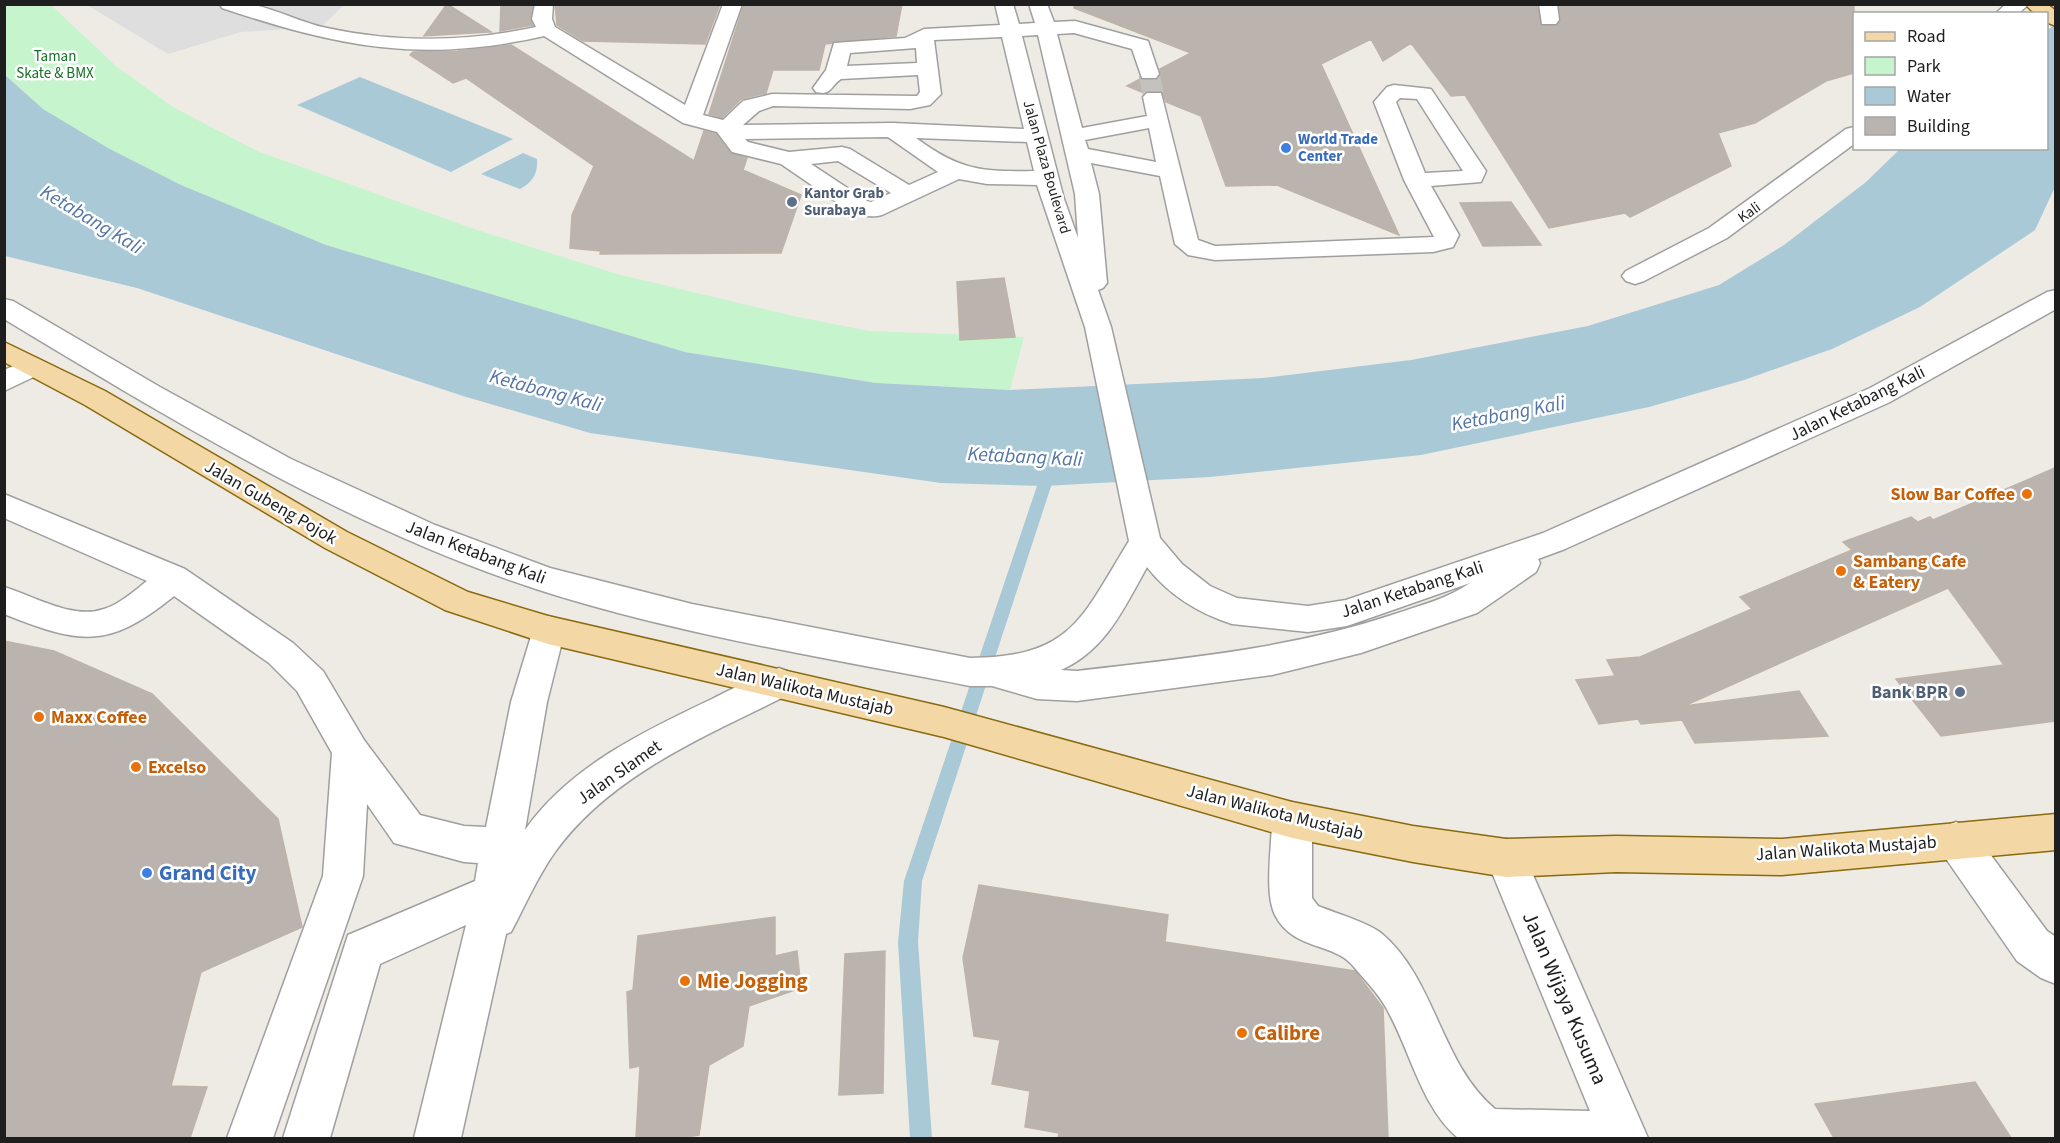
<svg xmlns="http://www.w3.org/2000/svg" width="2060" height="1143" font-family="'Source Sans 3',sans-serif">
  <rect width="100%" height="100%" fill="#eeebe5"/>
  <path fill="#c5f4cd" d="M4,5H51L117,67L173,107L257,151L477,230L617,274L798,317L869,331L1024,337L1010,390L876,383L685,352L326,245L181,185L108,148L43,109L5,74Z"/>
  <path fill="#dedede" d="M87,5H344L321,27L241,32L168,54Z"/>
  <path fill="#a9c9d7" d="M2055,25V187L2035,230L1920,307L1832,349L1744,380L1649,407L1421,455L1210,477L1044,486L941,483L590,433L463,396L137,288L5,256L4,74L43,109L108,148L181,185L326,245L685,352L876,383L1010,390L1263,378L1411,360L1588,326L1719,285L1784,245L1866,182L1900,149L2046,148L2047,30Z
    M360,77L513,139L451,172L297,105Z
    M523,153L537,159C538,174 533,182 520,189L481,174Z"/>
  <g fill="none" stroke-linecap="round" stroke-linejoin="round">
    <path fill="#a9c9d7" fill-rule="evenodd" d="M1050,463L1057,468L922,881L918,942L932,1138H910L898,942L904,881L1043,468Z"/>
  </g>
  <path fill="#bbb4ae" stroke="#beb3a8" stroke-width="1.5" d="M447,4L491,32L424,36Z
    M501,4H533L530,19L533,25L500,31Z
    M555,4H720L705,44L583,41L557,25Z
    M744,4H902L896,36L825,44L819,70H773L766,93L741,99L722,118L709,114Z
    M1074,4H1537L1542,26L1558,25L1561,20L1559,4H1854V73L1826,81L1755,123L1718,133L1731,166L1630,217L1625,213L1549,228L1465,95L1451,96L1411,43L1383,61L1371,39L1321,64L1399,235L1277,185L1226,186L1201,116L1166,102L1162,91L1144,93L1127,86L1140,79H1158L1161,75L1160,69L1191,53L1074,8Z
    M511,45L694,161L704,131L716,134L730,153L747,158L743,170L801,195L781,253L600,254L601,251L570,248L572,215L594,166L466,78L453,83L410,55L413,52L458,51Z
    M1511,202L1541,245L1483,246L1460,203Z
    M1004,278L1015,337L960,340L957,282Z
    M2055,468V721L1941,736L1896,679L2004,665L1948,588L1684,706L1799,691L1828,736L1695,743L1682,720L1641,724L1638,719L1599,724L1576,680L1615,676L1607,660L1640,657L1752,609L1740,597L1852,550L1843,542L1911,517L1918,522L1930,517L1933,520Z
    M4,641L54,651L152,694L278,819L302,927L201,972L171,1086L207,1087L190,1138H4Z
    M979,885L1168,915L1165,942L1355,971L1383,1008L1388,1138H1058L1059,1133L1025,1127L1030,1091L992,1084L1000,1040L974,1036L963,958Z
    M775,917V956L797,951L801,988L749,1006L743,1046L709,1065L699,1135L678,1138H636L640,1066L630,1068L627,992L633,990L638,936Z
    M885,951L883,1093L839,1095L845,954Z
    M1975,1082L2011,1138H1834L1815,1104Z"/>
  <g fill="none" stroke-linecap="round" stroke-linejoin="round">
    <path stroke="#c4c2bd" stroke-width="21" stroke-dasharray="21 10" stroke-linecap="butt" d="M1149,74L1154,97"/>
    <defs>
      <path id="minor" d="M220,4C229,4 239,4 248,4C272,7 301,23 327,28C395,43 467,42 536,27L532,19L535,4H553L552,19L555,27L685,105L723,4H742L703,115L723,120L743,101L772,94L917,96L920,92L918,75L841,79C830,86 832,96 816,92L813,88L826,70L834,43L905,38L924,29L1000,25L995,4H1013L1019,24L1035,23L1029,4H1047L1054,22L1075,21L1148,41L1159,74L1156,78H1142L1132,49L1074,33L1057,34L1082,128L1147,116L1143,97L1147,93H1161L1198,240L1215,246L1434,237L1404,180L1374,102L1387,87L1394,85L1431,89L1486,171L1481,182L1431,186L1459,235L1453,247L1433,252L1215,260L1188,255L1175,244L1160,176L1091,163L1099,194L1107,283L1103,288L1098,290L1111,327L1160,538L1182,564L1210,586L1237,598L1308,606L1346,600L1543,533L1870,388L2047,292L2056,290V309L1890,402L1565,549L1538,559L1540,563L1536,572L1477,613L1361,653L1272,675L1077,701L1037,699L992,686H970C827,658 675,634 536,589C346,527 174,421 4,319V299L13,301L160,387L291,459L435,525L550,568L692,604L970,658C1072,657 1081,619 1129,541L1085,327L1037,185L987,184L959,179L882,215C871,218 862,215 851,212L781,164L732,152L717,132L683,123L544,36C421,64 339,47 222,8ZM1038,35L1075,194L1078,238L1064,199L1022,36ZM1002,37L1024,129L893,123L743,125L759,111L773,106L910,109L930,105L941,94L934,40ZM916,48L917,63L847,66L850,53ZM1400,98L1417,99L1463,171L1425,173L1396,102ZM1149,128L1156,162L1088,149L1085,140ZM888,137L938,172L909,185L850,149L842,147L789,152L748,142L745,139ZM916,138L1027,142L1034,171C981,172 959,170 916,138ZM838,161L891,193L871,202L867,201L811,164ZM1147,567C1169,595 1198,613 1232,624L1308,632L1347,626L1470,583C1447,599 1421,605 1395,614C1290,649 1186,658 1077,671L1061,670C1106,650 1124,608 1147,567Z
        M1539,4H1557L1559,20L1556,24H1542Z
        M2006,4H2029L2018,14H1995Z
        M1854,127V144L1727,238L1644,281L1635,284L1626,281L1622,276L1626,271L1709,228L1846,129Z
        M32,358L42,361L46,367L42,373L4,391V370Z
        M4,494L185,569L293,643L323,671L364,740L420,815L464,826L486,827L511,702L536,620L548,616L560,620L565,630L547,702L525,830C569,767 644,731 712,699C734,688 756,676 779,668L792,673L797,683L792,693C708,735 611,774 555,852C537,877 525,906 511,932L506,934L461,1138H414L466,925L380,964L330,1138H283L348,935L475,881L478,863L464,862L394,843L367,804L363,876L273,1138H227L323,876L332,753L297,691L269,663L174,596C108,650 80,644 4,614V587C34,596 73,620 104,609C120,604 134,591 147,581L4,518Z
        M1292,802L1306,808L1312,820V898L1318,906C1335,913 1367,922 1381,933C1436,979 1440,1063 1495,1109L1590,1111L1486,858L1492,845L1506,839L1520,845L1648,1138H1458C1420,1106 1410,1048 1385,1006C1377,992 1364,979 1354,967C1335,942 1293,951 1275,915C1264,893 1272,846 1272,820L1278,808Z
        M1956,822L1970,827L2047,931L2056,937V984L2041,978L2017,961L1942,853L1936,840L1942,827Z"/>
      <path id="major" d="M2025,4H2047L2056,11V26L2046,22V14H2035Z
        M4,342L105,391L347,532L468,592L548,616L944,707L1292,802L1413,826L1506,839L1616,836L1782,839L2056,814V850L1782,875L1616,872L1506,877L1413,862L1292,838L944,737L548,644L445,610L325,548L85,405L4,362Z"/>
    </defs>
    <use href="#minor" stroke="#9f9f9f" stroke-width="3"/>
    <use href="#major" stroke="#896a0e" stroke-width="3"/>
    <use href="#minor" fill="#fff" fill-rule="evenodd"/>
    <use href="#major" fill="#f3d7a5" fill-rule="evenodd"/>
  </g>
  <g fill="#3f7fe0" stroke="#fff" stroke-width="2">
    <circle cx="1286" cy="148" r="6"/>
    <circle cx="147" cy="873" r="6"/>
  </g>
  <g fill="#5c6f8a" stroke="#fff" stroke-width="2">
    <circle cx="792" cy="202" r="6"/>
    <circle cx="1960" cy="692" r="6"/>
  </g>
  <g fill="#e8710a" stroke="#fff" stroke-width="2">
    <circle cx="2027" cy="494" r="6"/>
    <circle cx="1841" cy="571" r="6"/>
    <circle cx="39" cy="717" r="6"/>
    <circle cx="136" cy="767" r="6"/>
    <circle cx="685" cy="981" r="6"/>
    <circle cx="1242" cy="1033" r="6"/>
  </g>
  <g text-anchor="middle" stroke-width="5" stroke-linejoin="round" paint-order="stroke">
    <g font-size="15" fill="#167124" stroke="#fff">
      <text x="55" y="61">Taman<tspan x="55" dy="17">Skate &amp; BMX</tspan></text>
    </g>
    <g font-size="15" font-weight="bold" fill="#366cbe" stroke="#fff" text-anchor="start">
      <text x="1298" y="144">World Trade<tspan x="1298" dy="17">Center</tspan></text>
    </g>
    <g font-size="15" fill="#1e1e1e" stroke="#fff">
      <text transform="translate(1047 167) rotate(74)" y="5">Jalan Plaza Boulevard</text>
      <text transform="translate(1749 212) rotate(-35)" y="5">Kali</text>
    </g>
    <g font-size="15" font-weight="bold" fill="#4e5e75" stroke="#fff" text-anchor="start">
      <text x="804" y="198">Kantor Grab<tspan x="804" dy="17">Surabaya</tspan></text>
    </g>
    <g font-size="18" fill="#1e1e1e" stroke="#fff">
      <text transform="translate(1857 403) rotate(-26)" y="6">Jalan Ketabang Kali</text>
      <text transform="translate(271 502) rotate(30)" y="6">Jalan Gubeng Pojok</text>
      <text transform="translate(476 552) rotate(21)" y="6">Jalan Ketabang Kali</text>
      <text transform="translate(1412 589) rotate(-18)" y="6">Jalan Ketabang Kali</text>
      <text transform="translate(805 689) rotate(13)" y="6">Jalan Walikota Mustajab</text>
      <text transform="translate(619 772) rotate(-35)" y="6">Jalan Slamet</text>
      <text transform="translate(1275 812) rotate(14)" y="6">Jalan Walikota Mustajab</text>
      <text transform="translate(1846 848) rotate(-4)" y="6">Jalan Walikota Mustajab</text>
    </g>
    <g font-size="18" font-weight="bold" fill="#c56008" stroke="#fff" text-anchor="start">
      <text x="2015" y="500" text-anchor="end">Slow Bar Coffee</text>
      <text x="1853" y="567">Sambang Cafe<tspan x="1853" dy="21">&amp; Eatery</tspan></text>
      <text x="51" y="723">Maxx Coffee</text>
      <text x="148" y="773">Excelso</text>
    </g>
    <g font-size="18" font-weight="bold" fill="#4e5e75" stroke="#fff" text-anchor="end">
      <text x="1948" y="698">Bank BPR</text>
    </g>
    <g font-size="20" font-style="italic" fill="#5375a4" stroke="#fff">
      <text transform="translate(92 219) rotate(31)" y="7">Ketabang Kali</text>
      <text transform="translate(546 390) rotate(15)" y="7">Ketabang Kali</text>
      <text transform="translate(1508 413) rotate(-11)" y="7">Ketabang Kali</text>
      <text transform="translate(1025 456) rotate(3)" y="7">Ketabang Kali</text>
    </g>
    <g font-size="21" font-weight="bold" fill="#366cbe" stroke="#fff" text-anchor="start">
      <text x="159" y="880">Grand City</text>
    </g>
    <g font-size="21" font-weight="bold" fill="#c56008" stroke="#fff" text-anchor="start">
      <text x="697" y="988">Mie Jogging</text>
      <text x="1254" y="1040">Calibre</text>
    </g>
    <g font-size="21" fill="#1e1e1e" stroke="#fff">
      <text transform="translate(1565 998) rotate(67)" y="7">Jalan Wijaya Kusuma</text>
    </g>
  </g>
  <rect width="2060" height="1143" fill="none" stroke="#1e1e1e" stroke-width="12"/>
  <rect x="1853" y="12" width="195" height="138" fill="#ffffff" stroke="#a5a5a5" stroke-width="1.5"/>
  <rect x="1865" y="32" width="30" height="9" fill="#f3d7a5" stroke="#a5a5a5" stroke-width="1.5"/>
  <text x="1907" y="42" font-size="18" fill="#1e1e1e">Road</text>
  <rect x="1865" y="57" width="30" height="18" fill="#c5f4cd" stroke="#a5a5a5" stroke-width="1.5"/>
  <text x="1907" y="72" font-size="18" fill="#1e1e1e">Park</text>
  <rect x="1865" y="87" width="30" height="18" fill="#a9c9d7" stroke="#a5a5a5" stroke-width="1.5"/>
  <text x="1907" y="102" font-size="18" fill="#1e1e1e">Water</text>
  <rect x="1865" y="117" width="30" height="18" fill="#bbb4ae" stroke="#a5a5a5" stroke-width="1.5"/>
  <text x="1907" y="132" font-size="18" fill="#1e1e1e">Building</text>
</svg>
